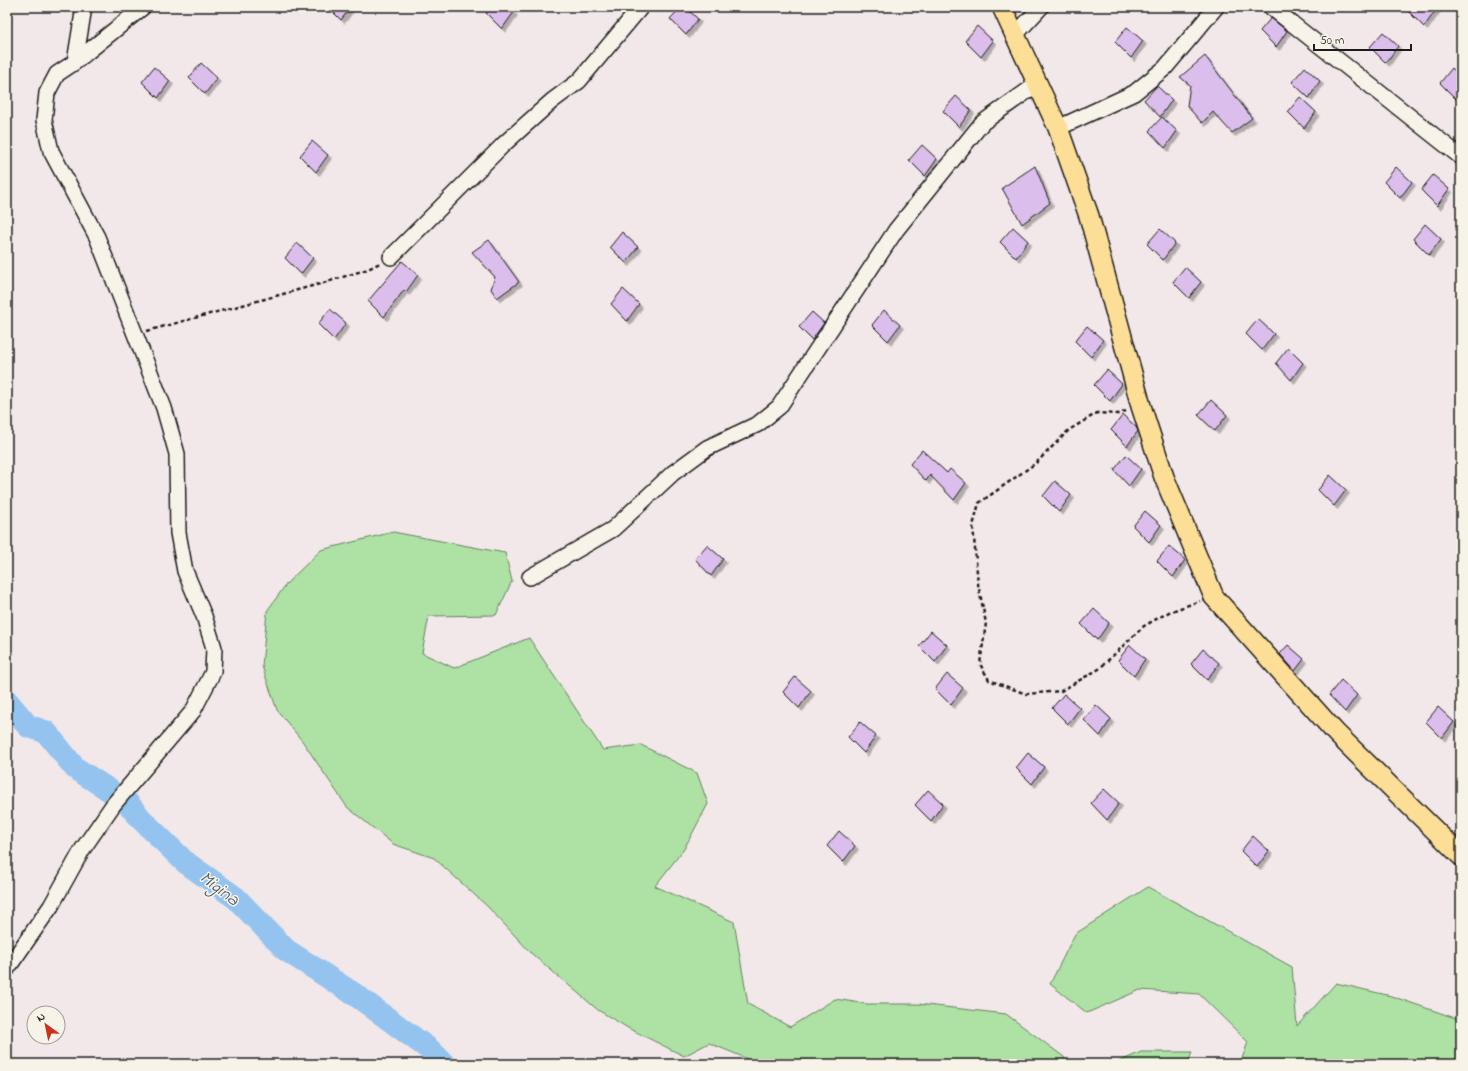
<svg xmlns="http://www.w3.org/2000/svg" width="1468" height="1071" font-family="'Indie Flower',sans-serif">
  <defs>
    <filter id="shadow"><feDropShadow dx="3.5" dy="3.5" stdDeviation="0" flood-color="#0004"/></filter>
  </defs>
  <rect width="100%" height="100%" fill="#f2e8e9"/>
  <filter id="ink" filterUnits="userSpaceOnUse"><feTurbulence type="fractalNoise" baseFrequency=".025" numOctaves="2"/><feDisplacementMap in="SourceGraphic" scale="8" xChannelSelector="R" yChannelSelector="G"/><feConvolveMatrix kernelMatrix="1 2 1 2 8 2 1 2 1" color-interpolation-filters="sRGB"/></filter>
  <g filter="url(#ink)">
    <path fill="#ade2a4" stroke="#647f60" d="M393,532L505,553L512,581L496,615L429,616L422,653L454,668L529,638L603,750L641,745L697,773L708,804L684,849L655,886L734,922L748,1004L790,1027L835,999L867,1004H918L1006,1014L1064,1057L1067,1064H747L748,1059L709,1043L684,1056L628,1028L598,1010L532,954L488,907L434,858L393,844L347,807L303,742L277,710L262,666L267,611L287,583L321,550Z
      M1148,887L1292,967L1297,1026L1336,983L1391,996L1461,1020V1064H1240L1248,1042L1199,994L1140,990L1087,1013L1050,984L1075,934Z
      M1141,1052H1192L1188,1064H1114Z"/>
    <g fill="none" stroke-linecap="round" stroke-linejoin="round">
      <path stroke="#94c3ef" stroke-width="23" d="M7,701L28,726L46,732L75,768L126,801L142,820L185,862L236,898L286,950L357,996L429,1049L444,1064"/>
    </g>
    <path fill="#dcbeec" stroke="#1c1c1c" filter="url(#shadow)" d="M328,7H351L341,20Z
      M490,7H508L514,12L502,29L486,13Z
      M681,7H685L698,19L686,35L670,19Z
      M1404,7H1438L1424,27Z
      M1271,18L1287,31L1276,47L1260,31Z
      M977,26L993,41L981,57L965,41Z
      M1127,27L1143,41L1131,58L1115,42Z
      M1383,32L1398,46L1386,63L1370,47Z
      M1205,56L1252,118L1232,133L1213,112L1202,123L1187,106L1190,85L1180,77Z
      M201,63L217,78L205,94L189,78Z
      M154,67L170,81L158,98L142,82Z
      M1305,67L1320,81L1309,98L1292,82Z
      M1452,68L1461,76V92L1456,99L1440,83Z
      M1157,86L1172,100L1160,117L1144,100Z
      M956,96L971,110L959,127L943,111Z
      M1300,97L1316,112L1304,128L1288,112Z
      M1162,117L1177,131L1165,148L1149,131Z
      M312,141L328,155L316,172L300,156Z
      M922,145L937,159L925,176L909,160Z
      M1035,166L1050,203L1022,224L1002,188Z
      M1396,167L1412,182L1400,198L1384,182Z
      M1433,175L1449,189L1437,206L1421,190Z
      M1425,224L1441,239L1429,255L1413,239Z
      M1013,227L1028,241L1016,258L1000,242Z
      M1160,229L1175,243L1163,260L1147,244Z
      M622,232L638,247L626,263L610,247Z
      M489,240L519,282L497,298L491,289L495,277L472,252Z
      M297,243L313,258L301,274L285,258Z
      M402,261L418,275L406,292L404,290L384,317L368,301Z
      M1185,267L1201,282L1189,298L1173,282Z
      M623,289L639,304L627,321L611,304Z
      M330,309L346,323L334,340L318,324Z
      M884,310L900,325L888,341L872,325Z
      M812,312L824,323L812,340L799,327Z
      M1258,319L1274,334L1262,350L1246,334Z
      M1087,326L1103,340L1091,357L1075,341Z
      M1288,348L1303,363L1291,380L1276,363Z
      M1107,370L1122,384L1110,401L1094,385Z
      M1211,400L1227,415L1215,431L1198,415Z
      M1123,415L1136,427L1138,431L1127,446L1111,430Z
      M922,450L947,473L950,469L966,483L954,500L930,475L926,481L910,464Z
      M1126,455L1141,469L1129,486L1114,470Z
      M1330,475L1346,490L1334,506L1318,490Z
      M1055,481L1071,495L1059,512L1043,496Z
      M1145,511L1161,525L1149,542L1133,526Z
      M707,545L723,559L711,576L695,559Z
      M1169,546L1185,560L1173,577L1157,561Z
      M1094,609L1109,623L1097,640L1081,624Z
      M931,631L947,645L935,662L919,646Z
      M1130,645L1145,659L1134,676L1118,660Z
      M1288,645L1304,659L1295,671L1280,654Z
      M1203,649L1219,663L1207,680L1191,664Z
      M947,674L963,688L951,705L935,689Z
      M795,677L811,691L799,708L783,692Z
      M1341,680L1357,695L1345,712L1329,695Z
      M1064,694L1080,708L1068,724L1052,708Z
      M1096,705L1111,719L1100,736L1084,720Z
      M1438,707L1454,722L1442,738L1426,722Z
      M860,722L876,736L864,753L848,737Z
      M1028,753L1044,767L1032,784L1016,768Z
      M1104,789L1119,803L1107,820L1091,803Z
      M928,790L943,804L931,821L915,805Z
      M839,831L855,846L843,862L827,846Z
      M1253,836L1269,851L1257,867L1241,851Z"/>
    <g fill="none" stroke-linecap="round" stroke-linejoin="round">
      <defs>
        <path id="minor" d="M1271,7L1461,157
          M1016,34L1041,7
          M75,62L84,7
          M1058,128L1134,93L1165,68L1216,7
          M391,257L504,144L552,101L579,81L641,7
          M530,577L613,529L673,473L707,448L758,424L779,407L896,230L982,123L1037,84
          M7,969L51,906L82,850L113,805L193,711L213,672L214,648L204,616L185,571L178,533L177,454L164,408L97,237L51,151L44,120L47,93L57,74L75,62L143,7"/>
        <path id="major" d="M1002,7L1058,128L1089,216L1141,406L1164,477L1214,597L1336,733L1461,856"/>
      </defs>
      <use href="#minor" stroke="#1c1c1c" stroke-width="18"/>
      <use href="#major" stroke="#1c1c1c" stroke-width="22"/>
      <path stroke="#1c1c1c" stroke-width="2.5" stroke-dasharray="4 3" stroke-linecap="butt" d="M147,331L327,282L368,269L380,263
        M1126,411L1118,414L1097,413L1069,430L1036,463L979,503L973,526L978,584L986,623L980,664L989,680L1026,694L1061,691L1099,669L1144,626L1169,612L1200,601"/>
      <use href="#minor" stroke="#f7f3e8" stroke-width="15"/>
      <use href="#major" stroke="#fdde96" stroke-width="19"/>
    </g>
  </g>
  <g text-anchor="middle" stroke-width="3" stroke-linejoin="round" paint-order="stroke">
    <g font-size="18" font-style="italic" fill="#465666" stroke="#f7f3e8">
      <text transform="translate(220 888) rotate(38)" y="6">Migina</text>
    </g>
  </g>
  <rect width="1468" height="1071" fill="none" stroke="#f7f3e8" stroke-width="24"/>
  <rect x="12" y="12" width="1444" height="1047" fill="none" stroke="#1c1c1c" stroke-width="1.5" filter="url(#ink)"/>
  <g transform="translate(46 1025) rotate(327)"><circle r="19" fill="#f7f3e8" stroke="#9f9d96"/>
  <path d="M0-3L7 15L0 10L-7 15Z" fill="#c8321e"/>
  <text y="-6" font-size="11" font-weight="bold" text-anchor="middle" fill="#1c1c1c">N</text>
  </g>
  <path d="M1314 44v6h97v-6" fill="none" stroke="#1c1c1c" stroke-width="2"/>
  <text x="1320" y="44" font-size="12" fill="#1c1c1c" stroke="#f7f3e8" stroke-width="3" paint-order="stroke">50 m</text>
</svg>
